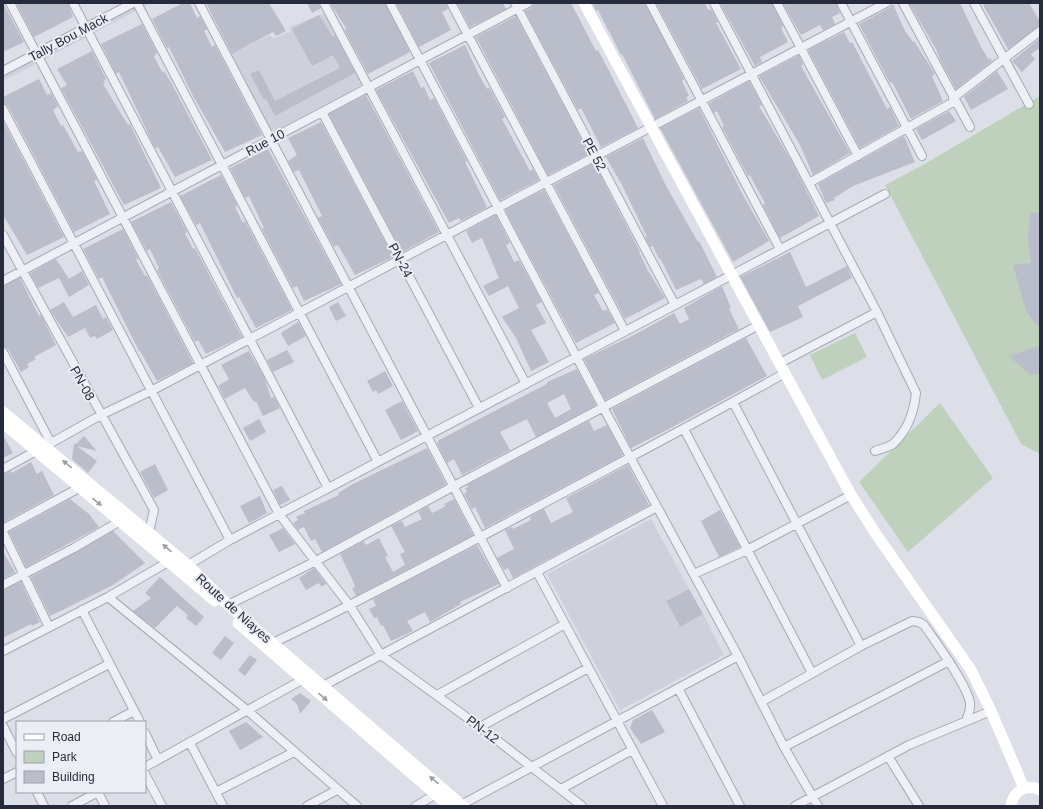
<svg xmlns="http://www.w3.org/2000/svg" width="1043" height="809" font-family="Arial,sans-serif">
  <rect width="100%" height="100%" fill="#dcdfe7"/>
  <path fill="#ced1dc" d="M122,3H151L3,81V66Z
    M327,12L365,83L272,133L232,54L270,35L273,39L291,31L290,27Z
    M651,519L689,589L666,601L679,626L703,614L724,655L620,710L547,574Z"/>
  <path fill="#bfd1bd" d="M1040,96V454L1021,444L885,185L923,165Z
    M855,333L867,357L822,380L810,355Z
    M940,403L993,478L908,552L859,482Z"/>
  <path fill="#babdca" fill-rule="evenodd" d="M3,3L24,42L3,52Z
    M16,3H68L73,17L34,37Z
    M183,3H190L197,18L200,16L207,29L204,31L212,47L215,45L262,135L225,152L192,94L169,47L167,48L152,19Z
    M206,3H269L286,31L276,36L273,32L232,54Z
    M307,3H319L321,8L312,13Z
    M330,3H385L410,52L368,74L345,31L346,28Z
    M396,3H446L448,9L442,12L451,30L419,47Z
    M457,3H503L506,9L470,27Z
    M534,3H571L596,51L598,50L606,65L638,128L601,147L581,108L578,110L525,11L531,8Z
    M592,3H645L684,79L682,81L689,96L686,97L688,101L655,119L622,54L621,55L598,10L596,11Z
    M656,3H705L708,10L711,9L718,22L716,23L741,69L702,89Z
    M720,3H772L783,26L781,28L788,42L760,57L762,62L755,66Z
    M783,3H836L840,13L832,17L835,24L823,30L820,25L801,35Z
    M909,3H960L980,45L988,59L990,58L992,61L956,89L941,62L936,49Z
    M987,3H1029L1040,21V26L1008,49L983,5Z
    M893,4L905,31L913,42L914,41L935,74L932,76L943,101L911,119L892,82L890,83L859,24L889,8Z
    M319,15L333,37L335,35L355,73L275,116L266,99L264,100L250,74L259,70L275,101L340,68L333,55L312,66L292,29Z
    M516,16L589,154L548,175L476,37Z
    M142,24L157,53L154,56L162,72L164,71L172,84L212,160L175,177L158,147L155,148L119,72L116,74L101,44Z
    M844,32L850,43L852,42L887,109L890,107L899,126L860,148L808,50Z
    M1040,38V48L1031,54L1035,59L1022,72L1012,61Z
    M465,45L478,73L487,89L489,87L505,117L502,119L530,171L533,169L539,180L500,200L429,63Z
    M92,51L106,79L104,80L105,83L103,84L128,125L130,124L161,188L124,205L61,88L67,85L57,69Z
    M799,55L803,65L801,66L850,153L813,175L800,145L759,76Z
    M413,71L421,88L424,87L430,100L434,98L467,161L465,162L487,207L461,221L459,218L449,223L376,90Z
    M997,71L1008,89L971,110L964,97Z
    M39,79L47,95L51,93L58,106L53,110L61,126L63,125L78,152L82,151L97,180L94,181L110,214L74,232L8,106L3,104V97Z
    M749,81L762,105L759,106L792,162L819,216L780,238L763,205L765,203L755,185L750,175L748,176L722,127L724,126L717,111L714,113L709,103Z
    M366,95L439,232L402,252L329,114Z
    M699,108L743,195L769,241L733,262L660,128Z
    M949,111L956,121L922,140L916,129Z
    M3,121L64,237L27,255L3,215Z
    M321,122L393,257L355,275L338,245L334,247L318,218L322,216L299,170L294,172L288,161L297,155L288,138Z
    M904,136L915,162L853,186L834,198L835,200L826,203L818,184Z
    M643,138L665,184L698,242L699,241L717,277L704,284L701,279L676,290L660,258L659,259L653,246L650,247L645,237H647L622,185L606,157Z
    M268,149L341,284L304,301L297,286L293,288L262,229L264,228L249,196L245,198L230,168Z
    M594,163L640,252H639L647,269L665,298L625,319L554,185Z
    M221,175L236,203L237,206L235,207L243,223L245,221L292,310L256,328L239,297L237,298L200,223L196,225L180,196Z
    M544,190L599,293L594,295L603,311L607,309L615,323L576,343L505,210Z
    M171,202L186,230L187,232L185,233L193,249L195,248L242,337L206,354L198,340L195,342L157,270L159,268L150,249L147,251L131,222Z
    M1030,212L1040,213V330L1026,311L1013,265L1031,263L1028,238Z
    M496,215L510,243L506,245L514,262L519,260L542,302L536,305L546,323L531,330L549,362L531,371L516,338L502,317L519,308L508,286L489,296L483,286L499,278L482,238L472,243L466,231Z
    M123,229L137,256L138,259L136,260L145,276L147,275L193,363L157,381L140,351H139L102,277L99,279L83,249Z
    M790,252L806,287L847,266L852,278L798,306L803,317L770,332L740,277Z
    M56,259L69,279L82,271L89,285L69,297L59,278L38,288L30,273Z
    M20,278L39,316L41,315L56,345L34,357L36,359L27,364L29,367L21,372L8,349L3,347V286Z
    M722,286L731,308L729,309L739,329L605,400L584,359L636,334L674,313L680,324L689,319L684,308Z
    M64,302L73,317L96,305L103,319L106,317L113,330L97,339L95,336L90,338L85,328L68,337L50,310Z
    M338,302L346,316L336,321L329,307Z
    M298,322L306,336L288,346L281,333Z
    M746,338L767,376L667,430L631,448L612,409Z
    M1040,346V374L1030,375L1009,356Z
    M287,350L294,362L273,372L267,360Z
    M249,351L264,377L271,398L274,397L280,408L263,416L256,401L254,402L245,388L225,399L218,386L229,379L221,365Z
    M577,369L596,405L536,437L527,419L500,432L510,450L462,475L454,459L447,463L437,443L439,440L539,388L547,384V382ZM564,394L571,409L555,418L547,403Z
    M385,371L393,386L378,394L376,390L373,392L367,381Z
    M402,401L418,431L401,440L385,410Z
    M259,419L266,432L250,441L243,428Z
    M589,421L594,431L607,425L623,455L485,528L475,507L472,509L464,494L467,492L465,488L468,487L467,485Z
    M3,435L13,453L3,458Z
    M84,436L97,451L77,446L97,461L88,473L72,459L74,443L76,444Z
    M427,448L446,484L322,552L315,539L311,541L304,527L298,530L293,523L298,520L296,517L305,513L304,511L339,495L338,493L353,484Z
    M31,462L37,474L42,471L54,495L4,522L3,475L11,471L12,473Z
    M155,464L168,490L154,498L140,472Z
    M628,465L649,505L513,578L508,568L504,570L497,558L514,549L505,530L512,527L513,529L531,520L530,517L544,509L551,523L573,512L566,498Z
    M282,486L290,500L280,505L273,490Z
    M260,496L267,513L249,523L240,506Z
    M70,499L89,514L99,527L26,567L9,532Z
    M454,499L473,535L356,596L352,588L355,587L352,579L340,554L364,541L366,545L379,538L388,556L385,557L393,572L405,565L400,554L405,552L391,526L402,521L405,527L422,519L418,512L428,506L432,513L446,506L444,504Z
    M720,510L740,547L719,557L701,521Z
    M283,528L295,544L279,552L269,535Z
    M113,531L145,563L113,585L50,616L31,577Z
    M477,545L499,584L460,602L461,604L430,622L425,612L407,621L413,631L391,641L383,625L381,626L377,617L374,618L369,609L376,606L373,599Z
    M3,552L15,572L3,579Z
    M314,568L326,584L322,587L319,583L306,590L299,578Z
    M160,577L204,617L196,626L186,618L188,615L177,606L155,628L133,611L151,598L145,593Z
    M21,582L40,622L32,626L31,624L3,638V590Z
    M689,589L703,614L680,627L666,601Z
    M225,636L234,643L221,660L212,653Z
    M250,655L257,660L245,676L238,670Z
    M300,693L311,701L300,714L297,704L291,699Z
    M652,710L665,732L641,744L630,728L633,720Z
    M246,722L263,737L240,750L229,731Z"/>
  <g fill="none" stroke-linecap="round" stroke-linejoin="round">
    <defs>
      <path id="street" d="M10,3L279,514L350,606L381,655L480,727L582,806
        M73,3L328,488
        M137,3L378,462
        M199,3L507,588
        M324,3L526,384
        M390,3L603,407L738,656L784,747L818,806
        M451,3L625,331
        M515,3L675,305
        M650,3L780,249
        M714,3L877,312L916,393C914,412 907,431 893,444C889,447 881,449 875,451
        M777,3L858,156
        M841,3L922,156
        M903,3L970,127
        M974,3L1029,104
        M3,71L133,3
        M953,98L1040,31
        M3,109L230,540
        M322,112L479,408
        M809,183L955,101
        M3,235L154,510L149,532
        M3,281L528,3
        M3,352L51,443
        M780,363L877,312
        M733,402L861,646
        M684,429L812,673
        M47,448L51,443L101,415L151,391L886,3
        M3,469L36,451
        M3,529L79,488
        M3,532L49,627
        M188,565L230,540L885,194
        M537,572L663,806
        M694,574L747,550L851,495
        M3,585L74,548L120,521
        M108,597L248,711L357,806
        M228,605L316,561L454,486L759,325
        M82,610L140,722
        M273,643C360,601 447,555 533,509C617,464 702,420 785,373
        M3,651L108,597L168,562
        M323,686L657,507
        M678,688L740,806
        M437,695L565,624
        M761,702L861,646L912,621L919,622L924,625C935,641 968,686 970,703C971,709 968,715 966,721
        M3,719L109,664
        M113,722L134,711
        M3,726L17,753
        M480,727L588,668
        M145,733L158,760
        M190,743L223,806
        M784,747L949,661
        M888,756L919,806
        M145,767L302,680
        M145,774L162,806
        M3,779L17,772
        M561,789L632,750
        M37,792L44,806
        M98,792L105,806
        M216,792L294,752
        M461,805L738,656
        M72,806L98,792
        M307,806L337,790
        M416,806L436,794
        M795,806L909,745L991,711"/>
    </defs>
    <use href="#street" stroke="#a5a9b4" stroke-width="10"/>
    <use href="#street" stroke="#eff0f5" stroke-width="8"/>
    <path stroke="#fff" stroke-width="11" d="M584,3L851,495L878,537L971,670L991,711L1024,788
      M3,412L188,565L228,605L463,806
      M3,423L215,601
      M238,623L449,806
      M1011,806C1013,791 1026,783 1040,790"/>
  </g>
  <defs><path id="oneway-solid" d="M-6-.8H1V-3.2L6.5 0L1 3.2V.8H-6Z"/></defs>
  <g fill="#9d9fa8">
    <use href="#oneway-solid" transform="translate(67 464) rotate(-140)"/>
    <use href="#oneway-solid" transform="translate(97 502) rotate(39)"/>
    <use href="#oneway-solid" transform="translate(167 548) rotate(-139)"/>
    <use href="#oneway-solid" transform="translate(323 697) rotate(41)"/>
    <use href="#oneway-solid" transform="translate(434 780) rotate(-140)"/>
  </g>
  <g text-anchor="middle" stroke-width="4" stroke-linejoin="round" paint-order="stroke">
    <g font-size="13" fill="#262a3d" stroke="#eceef5">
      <text transform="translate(68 37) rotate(-28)" y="5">Tally Bou Mack</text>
      <text transform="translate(265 142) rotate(-28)" y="5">Rue 10</text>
      <text transform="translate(595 154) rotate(62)" y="5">PE 52</text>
      <text transform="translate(401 260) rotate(62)" y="5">PN-24</text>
      <text transform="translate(83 383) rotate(61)" y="5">PN-08</text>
      <text transform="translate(234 608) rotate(42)" y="5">Route de Niayes</text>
      <text transform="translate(483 729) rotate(37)" y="5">PN-12</text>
    </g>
  </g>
  <rect width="1043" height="809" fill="none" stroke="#262a3d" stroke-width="8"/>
  <rect x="16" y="721" width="130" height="72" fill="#eceef5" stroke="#9da0ab"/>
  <rect x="24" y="734" width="20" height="6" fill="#ffffff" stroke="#9da0ab"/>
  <text x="52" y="741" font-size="12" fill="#262a3d">Road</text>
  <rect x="24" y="751" width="20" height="12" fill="#bfd1bd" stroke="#9da0ab"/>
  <text x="52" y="761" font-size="12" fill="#262a3d">Park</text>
  <rect x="24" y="771" width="20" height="12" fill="#babdca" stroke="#9da0ab"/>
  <text x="52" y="781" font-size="12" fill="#262a3d">Building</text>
</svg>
